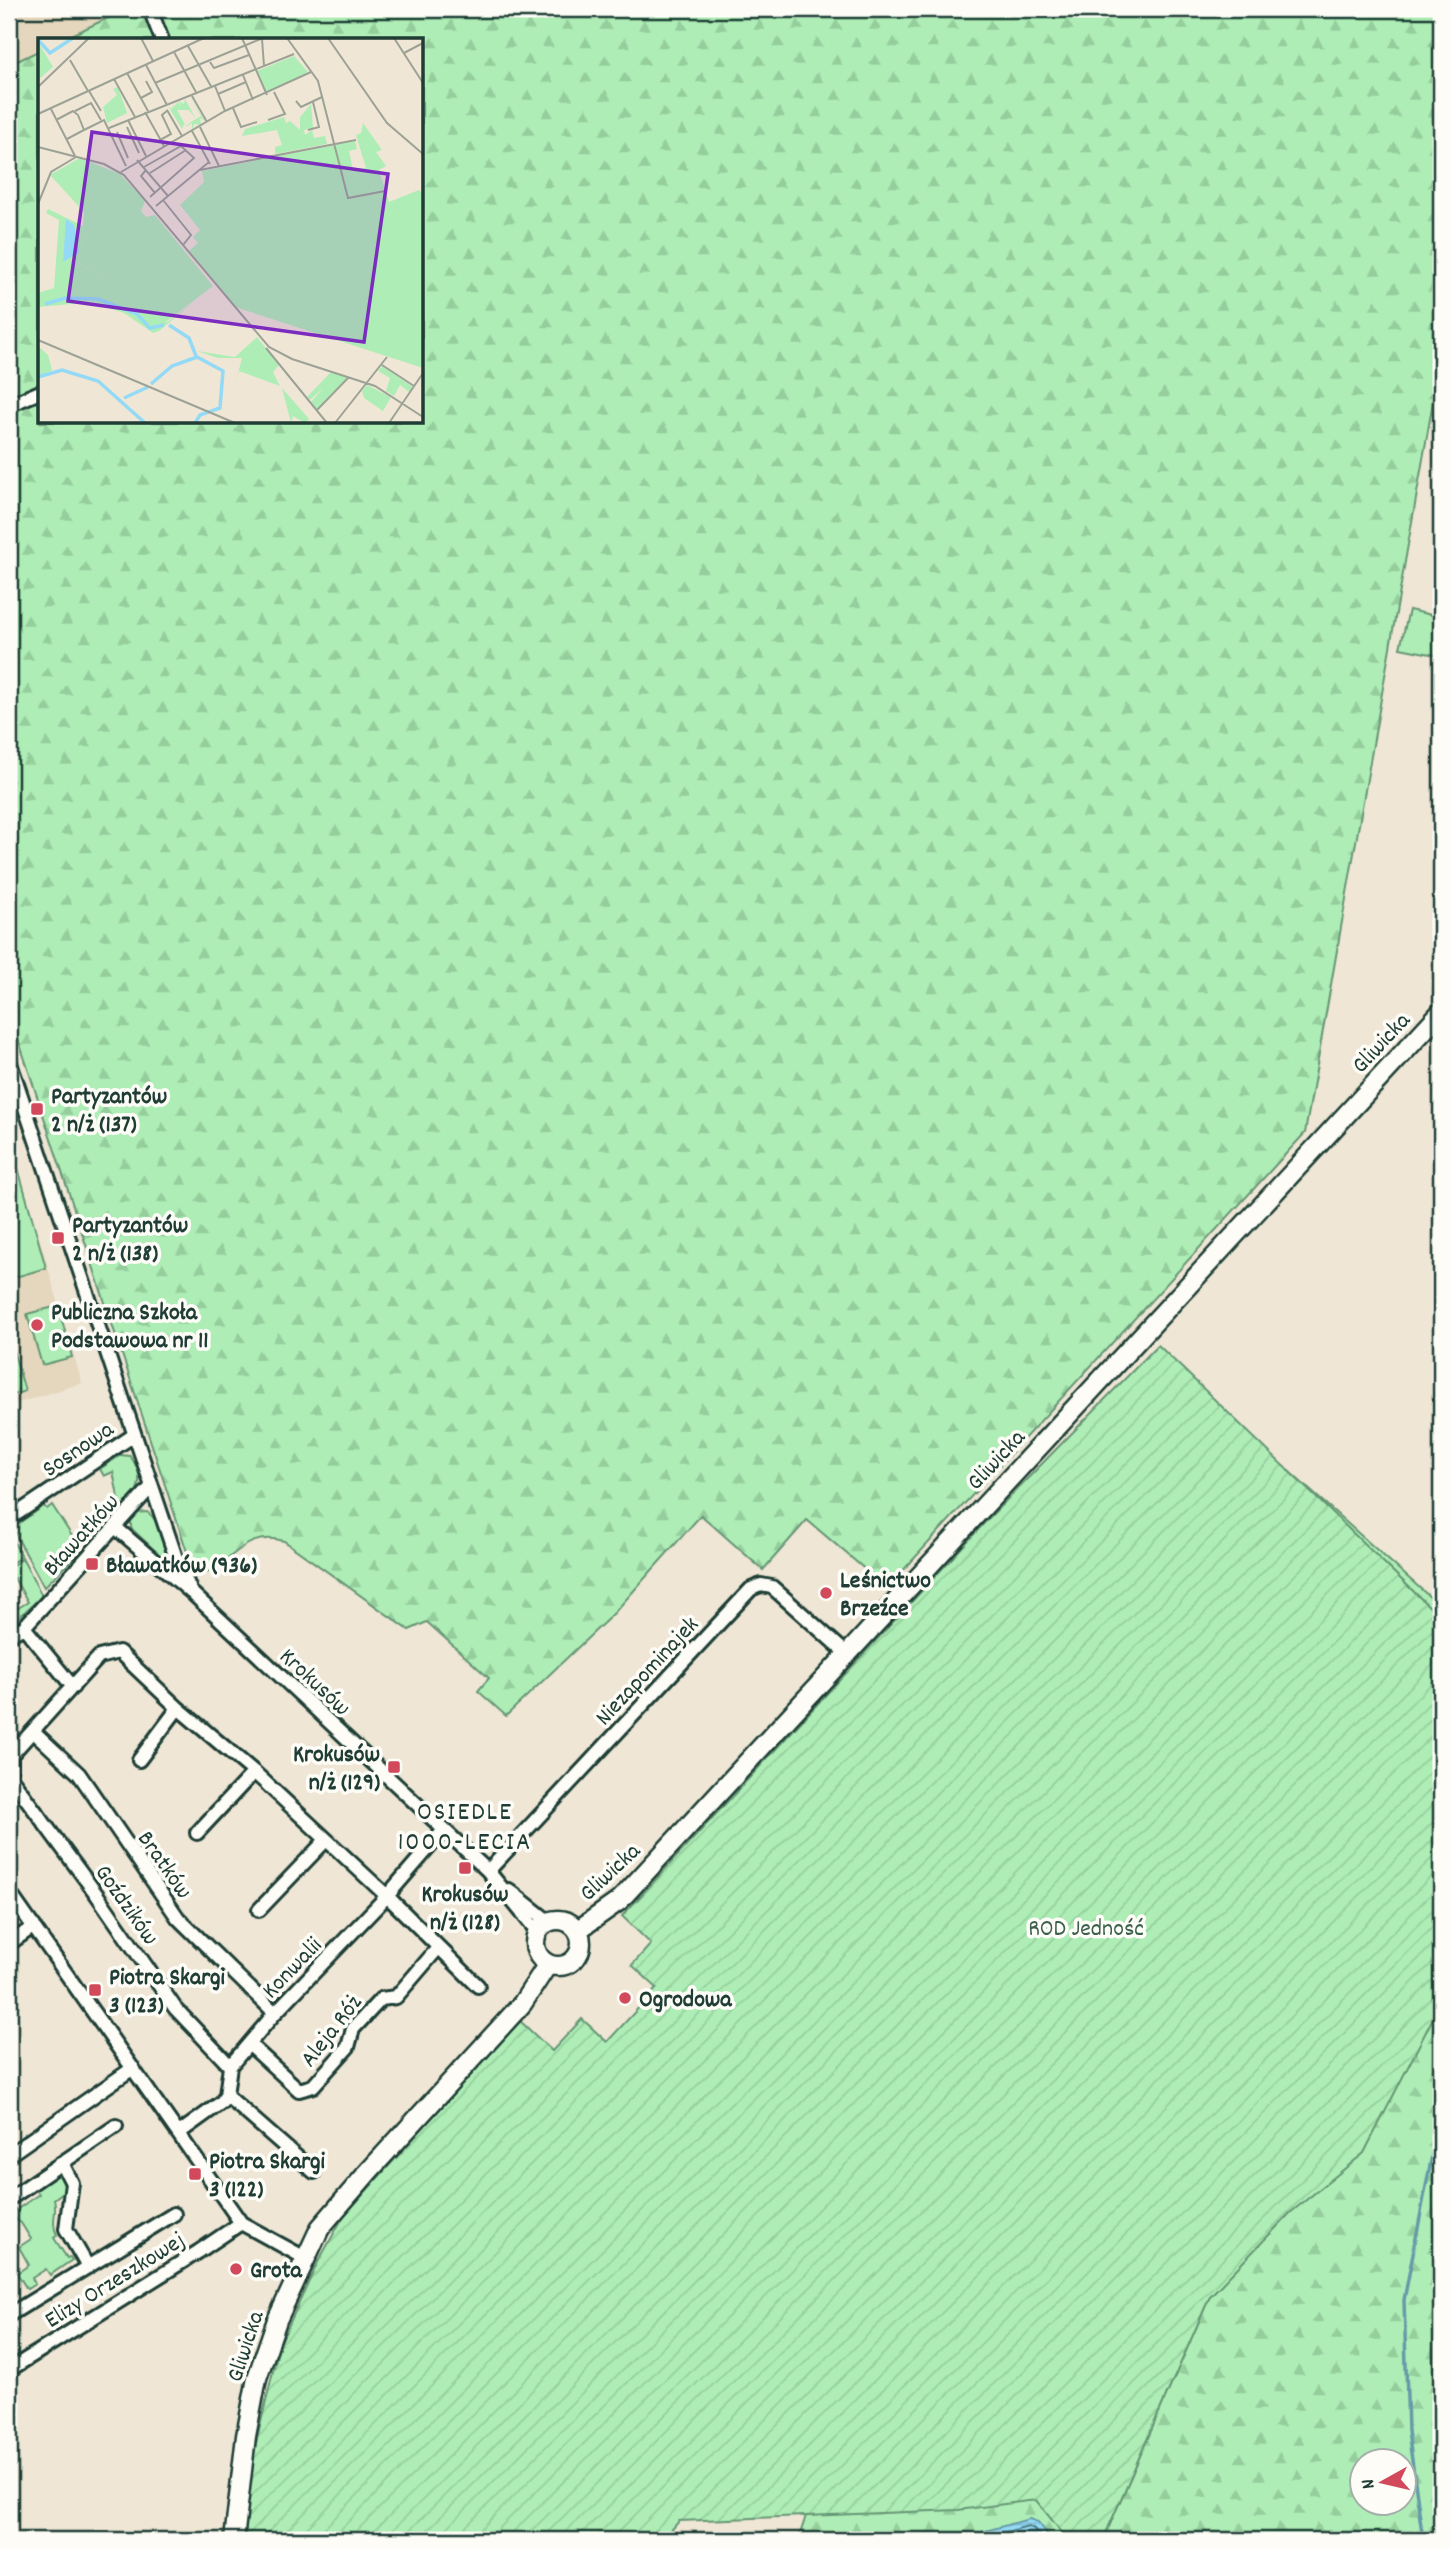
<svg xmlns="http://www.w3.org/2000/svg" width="1450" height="2549" font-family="Dekko,sans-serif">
  <defs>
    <pattern id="forest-firs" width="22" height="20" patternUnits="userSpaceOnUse" patternTransform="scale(1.75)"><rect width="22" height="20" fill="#aeeeb6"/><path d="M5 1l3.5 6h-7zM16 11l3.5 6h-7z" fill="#95cd9d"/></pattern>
    <pattern id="park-dots" width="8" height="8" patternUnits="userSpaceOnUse" patternTransform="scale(1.75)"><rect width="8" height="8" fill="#aeeeb6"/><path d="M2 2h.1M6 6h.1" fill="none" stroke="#95cd9d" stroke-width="1.8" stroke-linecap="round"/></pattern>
    <pattern id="garden-furrows" width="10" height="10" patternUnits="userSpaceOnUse" patternTransform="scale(1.75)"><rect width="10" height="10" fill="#aeeeb6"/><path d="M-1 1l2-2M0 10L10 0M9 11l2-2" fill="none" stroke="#95cd9d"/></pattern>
    <pattern id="water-rules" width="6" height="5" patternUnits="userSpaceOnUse" patternTransform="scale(1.75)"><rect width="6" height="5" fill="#94daf6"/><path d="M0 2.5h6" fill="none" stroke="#7fbcd4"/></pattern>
  </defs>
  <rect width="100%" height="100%" fill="#efe6d5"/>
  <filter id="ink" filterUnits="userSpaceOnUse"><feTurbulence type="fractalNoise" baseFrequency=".0143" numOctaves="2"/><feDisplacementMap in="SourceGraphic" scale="14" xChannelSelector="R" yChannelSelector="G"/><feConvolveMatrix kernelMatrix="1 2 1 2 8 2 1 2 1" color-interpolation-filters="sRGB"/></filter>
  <g filter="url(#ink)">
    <path fill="#e5d7bd" d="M9,9H127L61,40H40V50L9,65Z
      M14,1152L82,1383L9,1406V1154Z"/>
    <path fill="#aeeeb6" stroke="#669675" stroke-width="2" d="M1409,610L1441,617V656L1400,648Z
      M18,1168L46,1268L9,1279V1171Z
      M58,1306L72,1357L42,1365L27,1314Z
      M121,1455L130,1456C150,1482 134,1498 116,1517L113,1514L120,1506L113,1472L104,1476L100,1469Z
      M41,1504L47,1509L52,1505L81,1550L44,1587L12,1528L38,1510L37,1507Z
      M147,1512C159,1519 167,1546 168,1559L165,1560L131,1528V1518L136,1513Z
      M11,1537L22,1557L9,1564V1538Z
      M23,1559L42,1596L9,1626V1613L16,1606L18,1608L28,1602L14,1578L9,1580V1567Z
      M58,2170L65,2174L66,2190L54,2199C58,2212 50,2221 57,2235L54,2238L67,2258L70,2257L72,2260L50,2275L46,2269L32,2278L35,2284L27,2289L17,2273L29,2265L19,2247L31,2239L21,2223L9,2215L39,2194L33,2185Z"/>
    <path fill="url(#forest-firs)" stroke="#669675" stroke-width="2" fill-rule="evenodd" d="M127,9H1441V356L1305,1133L887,1588L807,1520L763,1570L701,1515L614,1613L506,1716L478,1691L489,1678L427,1622L409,1630L284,1541C241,1529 232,1568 195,1576L9,1011V299L12,298L9,289V65L40,50V422H422V40H61Z
      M1283,1466L1441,1607V1618Z
      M1441,2000V2276L1434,2357V2406L1441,2482V2540H1103L1210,2296L1290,2213L1438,2008ZM1362,2462H1404V2504H1362Z
      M1036,2500L1068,2540H798L806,2516Z"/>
    <path fill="url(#park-dots)" stroke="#669675" stroke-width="2" d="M14,1353L25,1391L9,1396V1354Z"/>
    <path fill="url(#garden-furrows)" stroke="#669675" stroke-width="2" d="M1158,1345L1441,1618V2000L1438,2008L1364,2153L1290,2213L1210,2296L1103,2540H1068L1036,2500L958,2510L679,2521L663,2540H242L253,2456L279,2346L317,2264L343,2217L519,2020L552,2051L582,2019L607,2042L657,1988L632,1965L651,1944L622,1916L988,1519Z"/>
    <path fill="url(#water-rules)" stroke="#659ba8" stroke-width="2" d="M1029,2519L1038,2522L1052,2540H953Z"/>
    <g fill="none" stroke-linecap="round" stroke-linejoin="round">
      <path stroke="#4e7c82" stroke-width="2" d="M977,2540L1028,2526L1034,2529L1043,2540"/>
      <path stroke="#659ba8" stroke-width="3.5" d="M1423,2540L1408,2431L1404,2300L1441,2109"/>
      <defs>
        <path id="street" d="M150,9L162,40
          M9,405L40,392
          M9,1060L177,1561L189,1587
          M9,1519L134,1435
          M115,1527L192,1593L488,1871L537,1931
          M24,1627L73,1687
          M9,1635L24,1627L151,1487
          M33,1731L79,1774L178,1918L275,2013
          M139,1760L178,1708
          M197,1833L254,1772
          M488,1871L751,1589L761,1585L772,1587L847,1654
          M509,1890L548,1921
          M9,1892L241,2223L305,2258
          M259,1910L326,1840
          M9,1944L34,1926
          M250,2045L299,2090L313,2086L348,2047L353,2029L381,1999L396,1997L438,1948
          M230,2066L175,2008L97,1895L11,1778V1755L99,1657L119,1652L178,1708L254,1772L387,1896L478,1986
          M226,2095L314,2172
          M179,2133L222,2102L226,2095L230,2066L275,2013L387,1896L444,1830
          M9,2155L133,2068
          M62,2163L72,2183L66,2229L88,2267
          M9,2199L116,2126
          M9,2315L174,2214
          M9,2370L198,2252L241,2223"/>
        <path id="secondary" d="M535 1943a23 23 0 1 1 46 0a23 23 0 1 1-46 0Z
          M578,1930L619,1901L1441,1012
          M234,2540L246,2436L257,2378L277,2320L320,2228L369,2171L522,2004L548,1964"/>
      </defs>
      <use href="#street" stroke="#1f3d34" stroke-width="18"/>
      <use href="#secondary" stroke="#1f3d34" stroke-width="23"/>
      <use href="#street" stroke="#fdfcf7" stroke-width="12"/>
      <use href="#secondary" stroke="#fdfcf7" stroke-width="18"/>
    </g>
  </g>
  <g fill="#d1495b" stroke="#fdfcf7" stroke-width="2.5">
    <rect x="30" y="1102" width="14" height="14" rx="3.5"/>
    <rect x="51" y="1231" width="14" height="14" rx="3.5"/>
    <circle cx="37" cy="1325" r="7"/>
    <rect x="85" y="1557" width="14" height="14" rx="3.5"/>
    <circle cx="826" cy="1593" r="7"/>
    <rect x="387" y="1760" width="14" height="14" rx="3.5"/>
    <rect x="458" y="1861" width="14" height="14" rx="3.5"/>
    <rect x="88" y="1983" width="14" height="14" rx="3.5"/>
    <circle cx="625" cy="1998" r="7"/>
    <rect x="188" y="2167" width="14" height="14" rx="3.5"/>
    <circle cx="236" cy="2269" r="7"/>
  </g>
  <g text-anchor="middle" stroke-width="7" stroke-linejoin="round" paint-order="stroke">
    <g font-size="24" fill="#1f3d34" stroke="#fdfcf7">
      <text transform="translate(1380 1042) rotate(-47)" y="8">Gliwicka</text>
      <text transform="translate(77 1448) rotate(-34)" y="8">Sosnowa</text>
      <text transform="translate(995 1459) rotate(-47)" y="8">Gliwicka</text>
      <text transform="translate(80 1534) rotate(-48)" y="8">Bławatków</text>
      <text transform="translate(646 1670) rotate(-47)" y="8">Niezapominajek</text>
      <text transform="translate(316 1681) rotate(43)" y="8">Krokusów</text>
      <text transform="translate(166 1864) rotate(55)" y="8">Bratków</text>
      <text transform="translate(609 1871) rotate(-43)" y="8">Gliwicka</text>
      <text transform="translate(128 1904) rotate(55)" y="8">Goździków</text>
      <text transform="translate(291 1967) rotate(-46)" y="8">Konwalii</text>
      <text transform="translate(330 2030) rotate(-52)" y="8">Aleja Róż</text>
      <text transform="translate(114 2279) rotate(-32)" y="8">Elizy Orzeszkowej</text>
      <text transform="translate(244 2346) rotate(-72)" y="8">Gliwicka</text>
    </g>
    <g font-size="24" font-weight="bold" fill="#1f3d34" stroke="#fdfcf7" text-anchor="start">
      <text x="51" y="1103">Partyzantów<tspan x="51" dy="28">2 n/ż (137)</tspan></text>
      <text x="72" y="1232">Partyzantów<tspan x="72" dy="28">2 n/ż (138)</tspan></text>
      <text x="51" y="1319">Publiczna Szkoła<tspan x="51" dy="28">Podstawowa nr 11</tspan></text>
      <text x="106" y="1572">Bławatków (936)</text>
      <text x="840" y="1587">Leśnictwo<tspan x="840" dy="28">Brzeźce</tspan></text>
      <text x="380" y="1761" text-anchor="end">Krokusów<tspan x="380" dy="28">n/ż (129)</tspan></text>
      <text x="465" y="1901" text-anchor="middle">Krokusów<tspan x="465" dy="28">n/ż (128)</tspan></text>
      <text x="109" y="1984">Piotra Skargi<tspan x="109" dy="28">3 (123)</tspan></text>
      <text x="639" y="2006">Ogrodowa</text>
      <text x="209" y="2168">Piotra Skargi<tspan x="209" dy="28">3 (122)</tspan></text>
      <text x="250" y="2277">Grota</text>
    </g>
    <g font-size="24" fill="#3c604e" stroke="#fdfcf7">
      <text x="1086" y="1935">ROD Jedność</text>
    </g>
    <g font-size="26" letter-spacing="2" fill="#1f3d34" stroke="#fdfcf7">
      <text x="465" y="1819">OSIEDLE<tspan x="465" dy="30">1000-LECIA</tspan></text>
    </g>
  </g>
  <g transform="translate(38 38)">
    <rect width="385" height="385" fill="#efe6d5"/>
    <path d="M80,49L89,75L69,85L65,69L79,57L75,51ZM153,60L167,83L162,80L163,87L156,86L154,92V85L149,88L146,86L144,91L130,68L133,71L140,64L143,69L141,63L146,66L147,61L158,81L151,72H139L148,88L153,84L148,75L153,84L163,78ZM273,66L275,90L266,92L267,97L274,92L276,100L287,98L289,106L237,116V109L244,107L239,92L204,98L207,91L246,79L248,85L252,83L262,92V79ZM219,299L241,327L235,334L242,348L201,333L197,347L204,320H180L159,313L197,319ZM344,328L375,349L371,354L362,347L356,358L348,353L352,340L340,333ZM293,334L310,340L279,372L273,364L285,350L272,362L269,359ZM329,347L353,359L345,373L326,360L324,353ZM244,350L271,381L267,385L255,378L253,385Z" fill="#aeeeb6"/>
    <path d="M325,85L344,112L338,114L348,128L341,132L351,164L381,152L385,157V330L197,269L151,213L160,205L155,199L162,192L142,167L166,144L164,133L317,103L319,111L311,113L315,132L328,130L318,97L323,95ZM10,171L45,188L43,215L34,221L64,239L114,289L131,283L159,261L121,293L115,295L86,275L53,264L0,269V255L16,250L21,182L8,175ZM0,308L10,317L14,332L0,340Z" fill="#aeeeb6"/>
    <path d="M0,4L15,29L0,42ZM256,18L270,34L229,55L219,33ZM42,120L82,136L107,163L103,173L108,179L117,177L175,248L125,286L114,290L78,259L64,239L34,221L43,215L46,174L12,137Z" fill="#aeeeb6"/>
    <path d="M28,181L36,187L41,214L25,224Z" fill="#94daf6"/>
    <path fill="none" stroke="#94daf6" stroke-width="3.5" d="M0,2L12,15L35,0M7,266L27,260L60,261L99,276L112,290L126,287M131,287L151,300L158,318M0,339L24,332L60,343L107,385M113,346L134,328L159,319L185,333L182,370L162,377L157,385M86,360L110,349"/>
    <path fill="none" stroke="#9ca295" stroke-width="2" d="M103,0L115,23M204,0L229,57M249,0L280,43L310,160L347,153M290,0L349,85L385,116M356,0L385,45M224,1L226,28M150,8L174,50M136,14L159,56M366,15L385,5M32,22L50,53M172,24L176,30L211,17M108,27L129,67M89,35L110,73M205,37L215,62M76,41L97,79M117,45L225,0M177,48L187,73M0,49L51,0M51,53L63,73M180,56L208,44M154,58L169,84M103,60L114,54L108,43M258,63L263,69L284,59M195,70L203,89L219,84M13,71L37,118M129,72L144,98M37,73L53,65L63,82M107,74L126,108M0,76L166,0M18,82L35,73L40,77L46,92L29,101M90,82L108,118M230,82L247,76L236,54M89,89L101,115M162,89L181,128M71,90L256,16M46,92L66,82L88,128M270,92L281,89L275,64M154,93L172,126M79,94L90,120M122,102L133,96L124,77L130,72M0,109L66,126L86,137L231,309L254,321L337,348L385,379M99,122L130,158M106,129L143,108L156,120L112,159M108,132L103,138L117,155M162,132L318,102M83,134L187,73L273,34M112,135L148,112M125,162L153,197L145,207M0,166L13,134L38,119M118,168L171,124M0,302L197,385M228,310L289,385M344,327L376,348M279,372L311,339M297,385L349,319M351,385L385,335"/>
    <path fill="#7b2cbf" fill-opacity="0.15" stroke="#7b2cbf" stroke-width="3.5" d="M54,94L350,136L326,304L30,263Z"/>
    <rect width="385" height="385" fill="none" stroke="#1f3d34" stroke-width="3.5"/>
  </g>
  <rect width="1450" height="2549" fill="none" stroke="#fdfcf7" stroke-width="35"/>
  <rect x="18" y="18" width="1415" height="2514" fill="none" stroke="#1f3d34" stroke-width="2.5" filter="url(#ink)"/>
  <g transform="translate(1383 2482) rotate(262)"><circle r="33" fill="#fdfcf7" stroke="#a4b0a9" stroke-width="2"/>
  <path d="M0-5L12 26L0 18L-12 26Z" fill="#d1495b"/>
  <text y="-10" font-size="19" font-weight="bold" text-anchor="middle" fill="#1f3d34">N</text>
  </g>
</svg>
